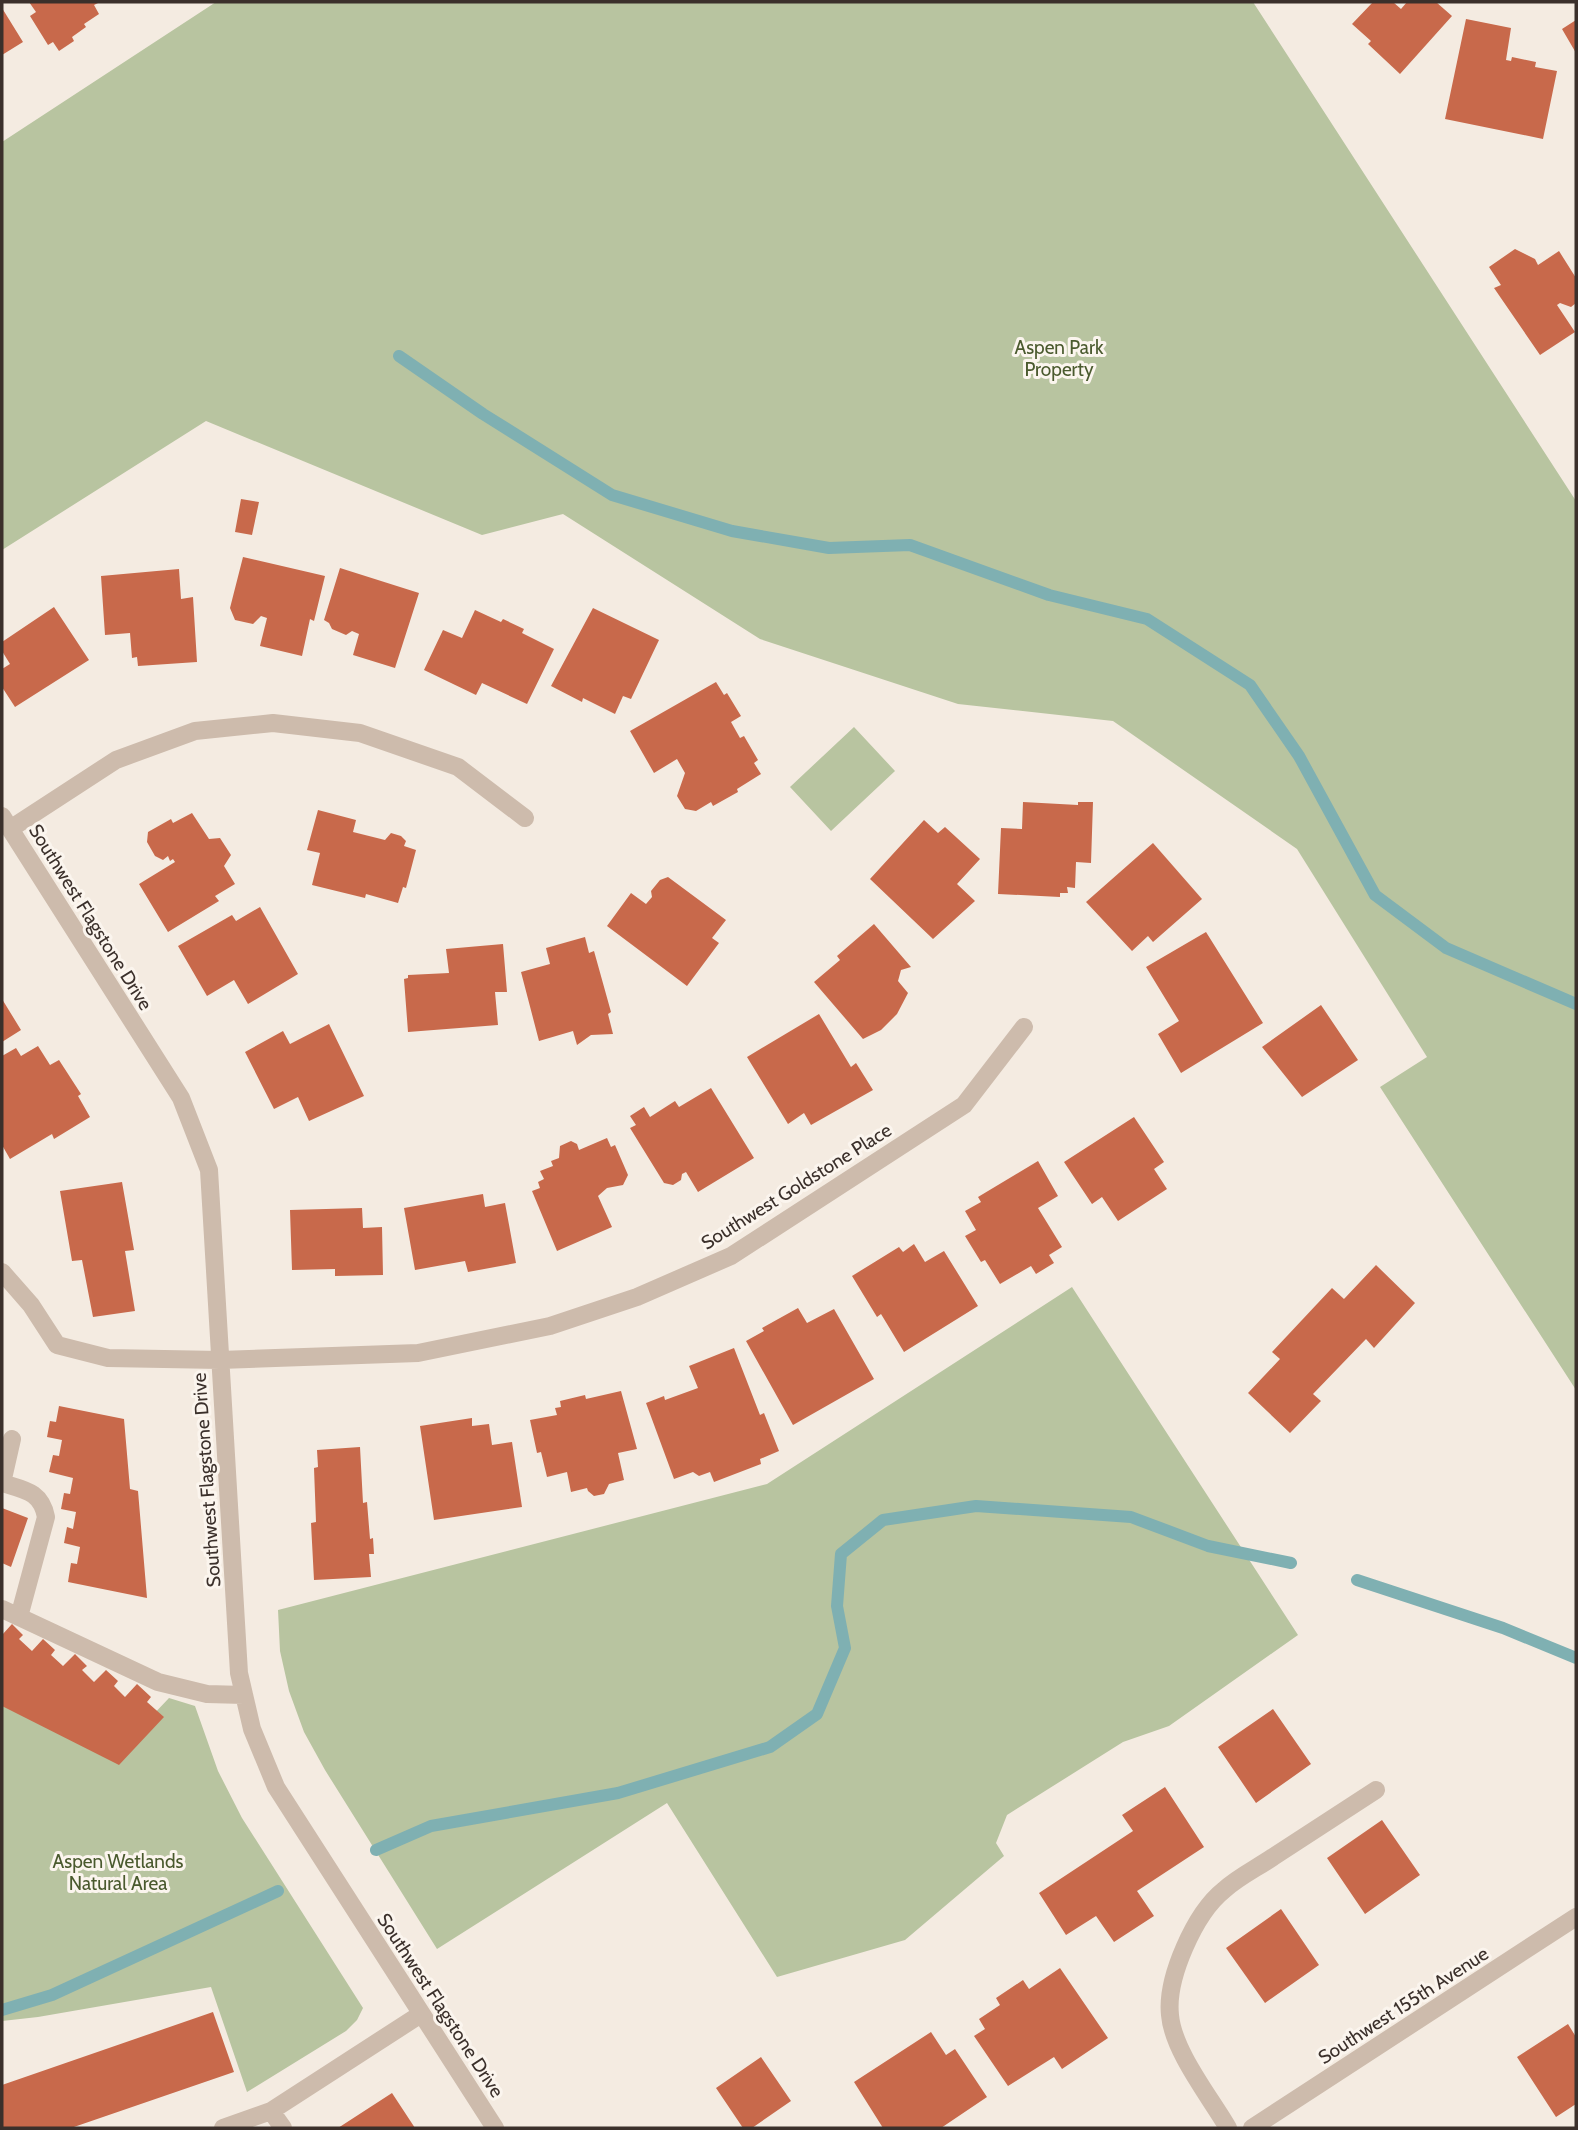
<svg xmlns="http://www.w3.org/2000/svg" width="1578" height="2130" font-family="Cabin,sans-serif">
  <rect width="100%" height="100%" fill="#f4ebe1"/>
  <path fill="#b8c4a0" d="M216,2H1253L1576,501V1390L1380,1087L1427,1057L1297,849L1113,721L958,704L760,639L563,514L482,535L206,421L2,550V142Z
    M854,727L895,771L831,831L790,787Z
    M1072,1287L1298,1635L1169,1726L1123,1742L1007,1815L996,1843L1004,1856L905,1940L777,1977L667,1803L437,1949L325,1770L304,1732L289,1691L280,1651L278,1610L767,1484Z
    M169,1698L195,1706L218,1771L242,1818L363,2008L357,2020L346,2031L247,2092L211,1987L38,2017L2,2021V1702L114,1756Z"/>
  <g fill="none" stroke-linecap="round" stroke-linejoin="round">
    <path stroke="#7fb0b2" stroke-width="12" d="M399,356L483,414L612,495L732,531L829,548L910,545L1049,595L1147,619L1250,685L1299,756L1375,895L1446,948L1576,1004
      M1357,1580L1503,1628L1576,1658
      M376,1850L431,1826L618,1793L770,1747L817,1714L845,1648L837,1606L841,1554L883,1520L976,1506L1131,1517L1208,1546L1291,1563
      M2,2010L52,1995L278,1891"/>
  </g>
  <path fill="#c8694b" d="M29,2H100L94,5L99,14L84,24L86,27L72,37L74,41L59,51L53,42L48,45L30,16L36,12Z
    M1373,2H1393L1401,9L1407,2H1436L1452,16L1400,74L1368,44L1371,41L1352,24Z
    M2,8L23,42L2,55Z
    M1466,19L1511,28L1506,60L1511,61L1512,57L1536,62L1535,67L1557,71L1543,139L1445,119Z
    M1576,20V53L1562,29Z
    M1515,249L1535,259L1538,265L1559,251L1576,278V303L1571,307L1560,303L1557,305L1575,332L1540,355L1494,288L1501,285L1489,267Z
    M241,499L259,502L252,535L235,532Z
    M243,557L325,576L314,621L310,619L302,656L260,646L267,618L261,616L253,624L235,620L230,608Z
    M340,568L419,593L395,668L353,655L359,634L352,631L346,635L332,629L329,623L324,620Z
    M179,569L181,599L193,597L197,662L138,666L137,657L132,658L130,633L105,635L101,576Z
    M54,607L89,660L15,707L2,687V669L10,664L2,651V642Z
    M593,608L659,640L631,699L623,696L615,714L583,698L582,702L551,686Z
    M475,610L501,622L503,619L524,629L522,633L554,649L527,704L482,683L476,695L424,670L443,630L462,638Z
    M716,682L724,695L727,693L741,716L731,722L740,738L744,736L758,760L754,763L761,774L737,789L738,792L713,806L711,802L696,811L685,809L677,796L685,773L677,759L654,773L630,731Z
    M1023,802L1078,805V802H1093L1091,863L1076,862L1075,888L1067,887L1068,893H1060V897L998,894L1001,828L1022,829Z
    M318,810L356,820L353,832L385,840L391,833L401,836L406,841L404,846L416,850L406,888L403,887L398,903L366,894L365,898L312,885L320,853L307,850Z
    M192,813L209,839L220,838L231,855L224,866L235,884L215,896L219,901L168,932L139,884L175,862L173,859L170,861L168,856L163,860L155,856L147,842L148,832L171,819L173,823Z
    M924,820L938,833L945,827L980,859L957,884L975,901L933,939L870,879Z
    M1153,843L1202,899L1153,942L1148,936L1132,951L1086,902Z
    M668,877L726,920L712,938L719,943L687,986L607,926L631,893L646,904L652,897L651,891L660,880Z
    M260,907L298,974L248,1004L234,980L207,996L178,946L232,915L236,921Z
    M874,924L911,967L901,970L898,981L908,993L897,1014L881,1030L863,1039L814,982L840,960L837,956Z
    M1206,932L1263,1023L1181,1073L1158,1034L1179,1021L1146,967Z
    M585,937L589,953L594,951L611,1012L608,1014L613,1034L591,1035L577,1045L573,1031L539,1041L521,972L550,964L546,948Z
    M503,944L507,992H495L498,1025L408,1032L404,979L408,978V975L449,973L446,949Z
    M2,999L21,1030L2,1042Z
    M1321,1005L1358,1060L1302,1097L1262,1047Z
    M819,1014L851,1067L856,1063L873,1090L811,1125L804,1113L788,1124L747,1057Z
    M329,1024L364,1096L309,1121L298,1097L274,1109L245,1052L283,1031L290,1044Z
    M38,1046L50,1065L59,1060L81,1094L78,1096L90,1117L54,1139L52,1134L10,1159L2,1145V1056L16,1048L21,1056Z
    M711,1088L754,1158L698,1192L686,1172L682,1174L681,1180L673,1185L664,1183L630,1128L636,1125L630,1116L644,1107L650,1117L675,1101L679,1107Z
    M1134,1117L1164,1162L1154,1169L1167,1189L1118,1221L1102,1197L1092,1204L1064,1162Z
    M607,1138L611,1147L615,1145L628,1175L623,1185L607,1188L598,1196L612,1227L557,1251L532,1191L540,1188L538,1182L544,1179L540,1171L553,1166L551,1161L559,1158L560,1146L571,1141L577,1144L579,1150Z
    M1038,1161L1058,1196L1038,1208L1062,1247L1049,1255L1054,1263L1036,1274L1031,1266L1000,1284L985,1260L981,1262L965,1236L976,1230L965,1211L981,1202L978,1197Z
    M122,1182L134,1250L125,1251L135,1311L93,1317L82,1260L72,1261L60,1191Z
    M483,1194L485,1207L505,1203L516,1263L468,1272L465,1261L415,1270L404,1208Z
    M362,1208L363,1228L382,1227L383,1275L335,1276V1269L292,1270L290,1210Z
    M914,1244L925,1262L944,1251L978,1306L904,1352L881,1314L877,1317L852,1276L899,1247L903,1252Z
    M1376,1265L1415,1303L1374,1348L1366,1339L1313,1394L1321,1401L1290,1433L1248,1393L1280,1359L1272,1352L1332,1288L1344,1299Z
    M798,1308L807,1323L834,1309L874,1379L793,1425L746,1341L764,1331L762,1328Z
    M734,1348L760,1415L764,1413L779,1451L760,1459L761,1464L714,1482L710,1472L699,1476L693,1472L674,1479L646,1403L664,1396L665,1400L698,1388L689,1366Z
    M621,1391L637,1449L618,1453L624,1480L609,1484L604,1494L594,1496L588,1491L587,1488L571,1492L567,1472L547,1477L541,1452L537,1453L530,1420L557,1415L555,1408L561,1407L560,1401L585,1395L586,1399Z
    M59,1406L124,1419L130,1489L138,1491L147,1598L68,1582L71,1563L77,1564L80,1547L64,1543L67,1527L73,1529L76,1512L61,1509L64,1493L70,1494L73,1478L49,1472L53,1455L59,1456L62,1440L47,1437L50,1421L56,1422Z
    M472,1418V1426L489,1424L492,1445L512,1442L522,1507L434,1520L420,1426Z
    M360,1447L363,1503L367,1502L370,1539L373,1538L374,1554H369L371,1577L314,1580L311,1523L316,1522L314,1468L318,1467L317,1450Z
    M2,1508L28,1518L11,1567L2,1563Z
    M12,1624L23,1635L19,1639L32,1651L43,1639L55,1650L51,1655L63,1666L75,1654L87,1666L82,1670L94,1682L106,1670L118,1681L114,1686L125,1697L137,1684L151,1697L147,1702L164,1717L119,1765L2,1706V1635Z
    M1273,1709L1311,1764L1256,1803L1218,1747Z
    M1165,1787L1204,1847L1137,1891L1154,1916L1114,1942L1096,1916L1066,1935L1039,1893L1133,1831L1122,1815Z
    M1382,1820L1420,1875L1365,1914L1327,1858Z
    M1281,1909L1319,1965L1265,2003L1226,1948Z
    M1060,1968L1108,2038L1062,2069L1054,2057L1008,2086L974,2036L985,2029L979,2019L1000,2005L996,1998L1023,1980L1029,1989Z
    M213,2012L234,2072L71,2128H2V2085Z
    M1568,2024L1576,2037V2104L1556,2117L1517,2057Z
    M931,2032L946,2055L955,2049L987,2097L941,2128H883L854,2082Z
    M761,2057L791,2101L752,2128H743L716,2088Z
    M392,2093L415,2128H338Z"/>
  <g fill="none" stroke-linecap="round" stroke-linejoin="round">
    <path stroke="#cdbbac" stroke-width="18" d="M2,816L181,1098L209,1170L239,1673L252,1729L276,1787L495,2128
      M10,829L116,760L195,731L273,723L360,733L458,767L525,818
      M2,1272L31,1305L57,1345L108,1358L220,1360L418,1353L550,1326L637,1297L731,1256L964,1105L1024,1027
      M12,1439L2,1483C24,1490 41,1491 46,1517L19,1617
      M2,1609L158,1682L207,1694L244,1695
      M271,2111L283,2128
      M223,2128L271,2111L421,2014
      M1228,2128C1210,2097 1173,2051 1170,2015C1166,1978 1195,1913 1224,1890C1238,1877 1257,1868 1273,1857C1307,1835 1342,1812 1376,1790
      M1252,2128L1576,1917"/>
  </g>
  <g text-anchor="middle" stroke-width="6" stroke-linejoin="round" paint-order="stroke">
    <g font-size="19" fill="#4a5a2e" stroke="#fbf5ee">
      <text x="1059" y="354">Aspen Park<tspan x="1059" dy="22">Property</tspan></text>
      <text x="118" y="1868">Aspen Wetlands<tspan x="118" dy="22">Natural Area</tspan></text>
    </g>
    <g font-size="19" fill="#3b302b" stroke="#fbf5ee">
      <text transform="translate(91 917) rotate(58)" y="7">Southwest Flagstone Drive</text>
      <text transform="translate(796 1186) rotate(-32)" y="7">Southwest Goldstone Place</text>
      <text transform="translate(206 1480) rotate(-94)" y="7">Southwest Flagstone Drive</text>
      <text transform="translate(441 2005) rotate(57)" y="7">Southwest Flagstone Drive</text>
      <text transform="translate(1403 2005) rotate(-33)" y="7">Southwest 155th Avenue</text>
    </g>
  </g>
  <rect width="1578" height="2130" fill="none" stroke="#3b302b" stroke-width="7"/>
</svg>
